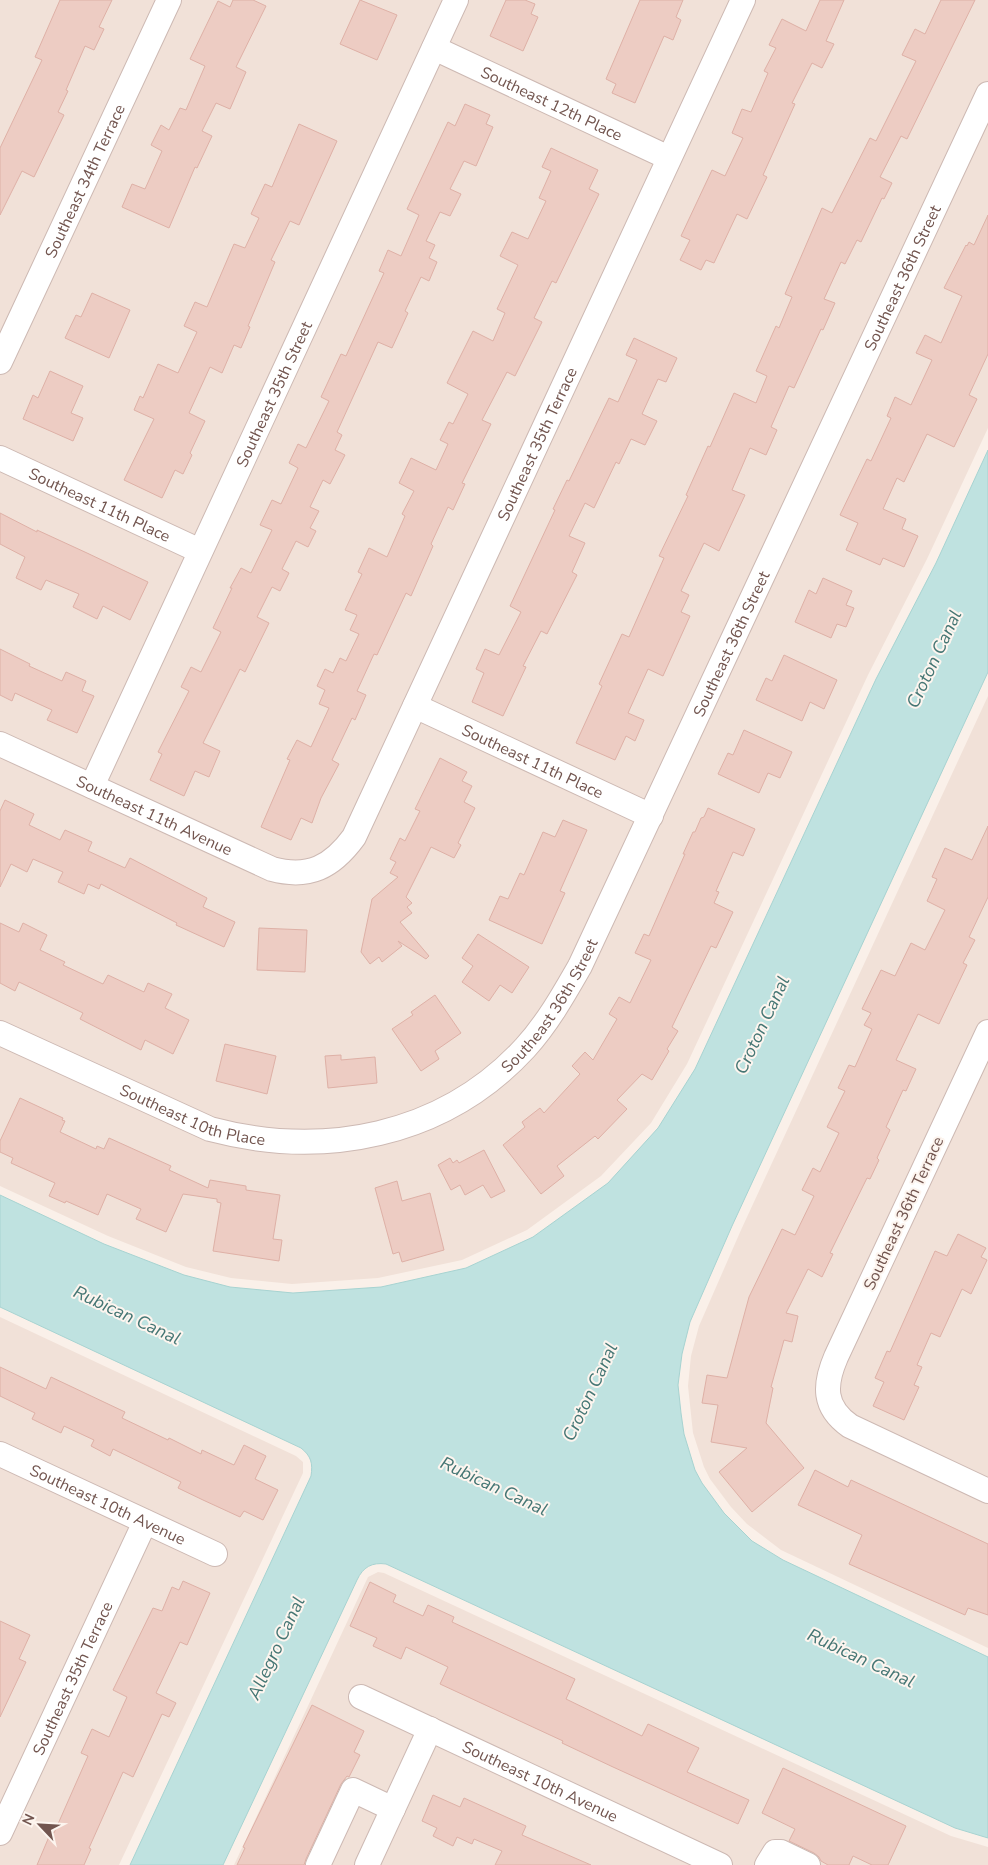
<svg xmlns="http://www.w3.org/2000/svg" width="988" height="1865" font-family="'Nunito Sans',sans-serif">
  <rect width="100%" height="100%" fill="#faf0e9"/>
  <path fill="#f1e1d8" d="M0,0H988V428L927,559L868,675L687,1064L651,1123L601,1176L527,1230L462,1260L378,1278L292,1284L231,1278L186,1267L108,1236L0,1186Z
    M988,696V1648L781,1550L747,1524L731,1507L710,1479L704,1467L693,1433L688,1386L691,1356L699,1326L741,1230Z
    M0,1317L296,1456L303,1462V1473L119,1865H0Z
    M378,1572L384,1573L951,1836L988,1847V1865H234L368,1577Z"/>
  <path fill="#bfe2e0" stroke="#a7d3d1" d="M988,450V672L732,1226L690,1322L682,1354L678,1385L681,1413L684,1434L695,1470L702,1483L724,1513L752,1541L783,1560L988,1657V1838L955,1828L386,1564C372,1562 363,1567 357,1580L223,1865H130L311,1476C313,1463 311,1456 301,1448L0,1307V1195L104,1244L184,1275L230,1287L293,1293L381,1287L466,1268L533,1237L608,1183L658,1128L695,1069L876,679L936,563Z"/>
  <path fill="#edccc3" stroke="#deb0a6" d="M60,0H112L99,27L104,29L94,50L85,46L66,90L68,91L58,112L64,115L34,177L22,171L0,215V148L42,60L35,57Z
    M233,0H253L266,6L236,67L246,72L230,109L216,103L202,131L212,136L197,168L195,167L169,228L122,207L132,184L145,189L162,151L151,145L161,125L169,130L180,108L186,110L205,66L190,59L218,1L230,7Z
    M360,0L397,15L377,60L340,44Z
    M506,0H525L535,4L531,14L538,17L523,51L490,36Z
    M640,0H683L676,17L681,20L673,40L664,36L635,103L612,93L616,84L606,79Z
    M820,0H844L826,41L834,44L822,68L812,63L792,103L795,104L763,175L767,177L747,219L737,214L714,263L706,260L701,270L680,260L690,240L681,236L712,170L725,176L743,138L732,133L742,109L751,112L768,73L764,71L776,48L769,45L782,19L806,31Z
    M941,0H975L907,139L901,136L880,177L892,183L884,199L882,198L861,242L857,240L845,264L841,262L824,299L835,303L823,330L821,329L794,388L789,386L771,427L777,430L766,455L750,448L732,490L745,495L719,551L704,543L681,591L689,595L681,612L690,616L663,676L648,669L628,713L644,720L635,741L626,736L615,760L576,743L602,686L599,684L622,634L629,637L664,558L659,556L688,496L686,495L708,446L710,447L734,393L756,403L767,376L756,371L776,326L779,328L792,297L785,294L822,208L832,213L870,138L876,141L916,61L902,55L915,29L925,34Z
    M465,104L490,115L486,124L493,127L476,166L464,161L450,189L461,194L450,216L440,212L426,241L435,245L429,258L437,262L429,281L421,277L405,311L408,313L392,348L378,342L337,432L342,435L335,450L345,455L330,484L323,480L310,507L319,511L310,528L316,531L308,547L296,541L282,569L289,573L280,591L272,587L257,617L269,623L245,672L240,669L203,743L220,751L209,777L195,771L184,796L150,780L162,754L158,752L189,691L181,687L191,667L201,672L221,632L213,628L232,588H230L241,568L251,573L272,530L260,525L272,500L281,504L298,468L289,463L298,444L306,448L329,401L321,397L341,354L346,356L384,273L379,271L388,250L401,256L419,215L407,209L448,122L455,126Z
    M299,124L337,141L299,225L290,221L271,260L275,262L248,326L250,327L241,348L234,345L222,373L210,367L189,413L205,421L190,453L192,455L183,474L175,470L162,498L124,480L154,419L134,410L140,396L143,398L158,364L178,373L197,332L184,326L195,302L207,307L234,244L245,248L259,218L251,214L265,184L272,187Z
    M551,148L598,170L589,189L599,194L556,283L552,281L534,318L542,322L515,376L507,372L482,420L491,424L462,483L465,484L453,510L448,507L431,544L433,546L411,596L406,593L377,655L374,654L357,691L366,695L355,720L352,718L332,760L339,764L321,798L312,823L301,818L291,840L261,827L290,760L287,759L297,740L311,747L329,708L319,704L325,690L317,686L325,669L333,673L340,658L346,661L359,634L350,630L357,615L345,610L362,574L358,572L369,548L387,557L405,516L402,514L414,491L399,483L411,458L436,470L448,444L440,440L449,422L453,424L468,394L447,383L473,331L493,341L505,313L497,309L518,265L500,256L512,232L528,239L546,201L539,198L551,171L542,167Z
    M988,215V354L969,395L977,399L954,447L927,434L904,482L897,478L883,509L906,519L902,529L918,536L904,567L883,558L880,565L846,550L858,523L840,515L867,459L871,461L891,418L887,416L895,397L911,405L932,360L916,353L925,335L941,343L962,296L944,288L966,245L967,246L969,242L974,245Z
    M92,293L130,310L109,358L65,338L76,315L81,317Z
    M634,338L677,358L666,382L658,379L642,414L657,421L645,445L631,439L619,464L616,462L594,508L585,503L569,536L585,543L572,572L577,575L547,634L541,631L523,666L526,667L503,716L472,702L484,673L476,669L485,649L499,655L521,612L510,606L555,510L553,509L567,480L569,481L609,398L618,402L637,360L626,355Z
    M50,371L83,386L71,413L83,418L73,441L23,419L33,395L38,398Z
    M0,513L37,532V530L87,553L148,582L130,620L103,606L97,619L73,607L79,594L46,580L41,590L16,578L25,557L0,544Z
    M823,578L852,591L846,605L854,608L846,627L837,624L831,638L795,622L809,590L816,594Z
    M0,649L30,664L29,666L62,681L66,672L86,681L82,691L94,696L77,733L47,720L52,710L15,693L12,701L0,695Z
    M784,655L837,680L824,709L810,702L802,721L756,700L766,678L772,681Z
    M744,730L792,752L780,778L768,773L759,793L718,774L728,753L733,755Z
    M440,758L467,772L462,781L472,786L464,802L475,808L458,843L461,845L454,858L431,847L406,897L412,903L407,907L412,913L400,922L429,956L426,959L398,941L402,946L382,962L379,957L370,964L361,952L372,899L398,877L390,873L396,862L390,859L400,838L405,841L420,811L415,809Z
    M5,800L34,814L29,825L60,840L65,830L92,842L88,851L125,868L130,858L207,898L203,907L235,922L224,947L176,925L177,923L101,884L99,889L88,884L84,894L58,882L63,872L33,859L27,872L11,864L0,887V811Z
    M708,808L755,829L743,856L733,852L716,891L719,892L714,903L733,912L716,948L711,946L672,1027L678,1031L667,1049L669,1051L652,1080L642,1074L617,1100L627,1109L598,1139L595,1136L557,1166L564,1176L541,1194L503,1145L525,1127L522,1122L540,1108L544,1113L580,1074L572,1066L585,1052L593,1060L617,1019L609,1014L619,997L630,1003L651,960L635,953L644,934L649,936L685,854H683L693,832H695L701,818L704,817Z
    M563,820L587,830L560,891L565,893L542,944L489,920L500,896L508,899L520,873L524,875L543,832L555,837Z
    M988,826V897L969,937L975,940L963,963L967,965L939,1024L918,1014L896,1060L916,1069L906,1091L903,1090L886,1127L890,1130L877,1158L879,1160L870,1179L867,1178L830,1253L833,1254L822,1277L808,1269L786,1313L798,1316L792,1342L784,1340L771,1387L773,1388L766,1423L804,1468L752,1512L719,1472L747,1448L711,1442L718,1405L702,1403L707,1375L727,1378L749,1297L782,1229L795,1235L814,1196L802,1190L813,1168L820,1172L839,1133L827,1127L845,1091L838,1088L849,1065L855,1067L872,1029L864,1025L871,1013L862,1009L881,970L895,976L911,943L925,950L945,910L927,901L937,879L932,877L945,848L972,860Z
    M0,923L19,932L23,923L47,935L40,950L65,962L63,965L103,984L108,975L144,992L148,983L172,994L165,1008L189,1020L173,1054L145,1040L141,1050L80,1019L83,1013L19,982L15,991L0,983Z
    M259,928L307,930L305,972L257,970Z
    M478,934L529,967L512,993L500,985L489,1001L462,982L473,966L462,958Z
    M435,995L461,1033L435,1051L439,1059L421,1071L392,1029L413,1015L411,1012Z
    M225,1044L276,1056L267,1094L216,1081Z
    M341,1055V1060L375,1057L377,1083L328,1088L325,1056Z
    M20,1098L63,1118L62,1120L65,1121L60,1132L96,1149L97,1146L104,1149L109,1138L171,1166L169,1170L208,1188L210,1180L246,1186V1190L280,1195L273,1239L282,1240L279,1261L213,1251L221,1203L217,1202V1199L183,1194L166,1232L136,1219L141,1209L107,1194L98,1215L66,1201L65,1203L49,1196L55,1183L11,1163L13,1158L0,1152V1141Z
    M484,1150L505,1191L491,1198L483,1185L465,1195L460,1185L451,1190L438,1165L450,1158L453,1163L457,1160L459,1163Z
    M397,1181L402,1201L430,1193L444,1250L402,1262L399,1252L393,1254L375,1188Z
    M958,1234L986,1248L981,1257L987,1260L971,1294L962,1289L940,1337L931,1333L917,1365L922,1367L914,1385L919,1387L904,1420L873,1406L884,1382L875,1378L887,1351L890,1352L935,1251L947,1256Z
    M0,1367L46,1389L51,1377L125,1412L122,1418L168,1440L169,1438L201,1454L202,1450L234,1465L244,1445L266,1456L255,1479L278,1490L263,1520L244,1511L240,1517L203,1500L178,1488L181,1482L113,1449L110,1456L91,1446L94,1440L64,1426L61,1433L32,1419L35,1413L0,1396Z
    M815,1470L848,1487L851,1480L988,1544V1615L968,1608L965,1615L849,1564L862,1535L798,1505Z
    M183,1581L210,1593L187,1645L180,1642L156,1693L176,1703L169,1717L162,1714L133,1777L123,1772L89,1848L91,1849L84,1865H37L51,1832L54,1833L88,1756L81,1753L92,1729L109,1737L127,1697L113,1690L153,1608L162,1611L172,1587L179,1590Z
    M370,1582L396,1595L393,1602L423,1616L428,1605L454,1617L452,1622L575,1679L566,1699L642,1736L648,1724L699,1748L687,1772L749,1800L738,1824L613,1767L562,1743L563,1741L440,1684L448,1667L406,1647L401,1659L373,1646L377,1638L350,1626Z
    M0,1621L30,1635L19,1659L26,1662L0,1717Z
    M312,1705L364,1731L354,1752L360,1755L349,1777L347,1776L341,1784L306,1859L304,1865H237L245,1848L243,1847Z
    M783,1768L906,1826L888,1865H872L853,1856L849,1865H828L821,1861L819,1857L814,1853L789,1841L795,1829L762,1813Z
    M433,1795L460,1807L464,1798L526,1826L522,1835L591,1865H495L502,1851L474,1839L472,1844L457,1837L453,1846L433,1836L437,1828L422,1821Z"/>
  <g fill="none" stroke-linecap="round" stroke-linejoin="round">
    <defs>
      <g id="minor">
        <path id="s1" d="M434,48L669,158"/>
        <path id="s2" d="M0,362L169,0"/>
        <path id="s3" d="M0,458L200,551"/>
        <path id="s4" d="M415,706L651,816"/>
        <path id="s5" d="M0,744L272,869C309,879 332,867 354,837L743,0"/>
        <path id="s6" d="M92,786L456,0"/>
        <path d="M988,1032L836,1357C824,1385 823,1407 850,1426L988,1491"/>
        <path id="s7" d="M0,1033L210,1129C323,1159 443,1137 525,1048C547,1024 564,994 580,966L988,94"/>
        <path id="s8" d="M0,1454L215,1554"/>
        <path id="s9" d="M361,1697L720,1865"/>
        <path id="s10" d="M0,1833L145,1522"/>
        <path d="M318,1865L353,1790L393,1809"/>
        <path d="M367,1865L430,1729"/>
        <path d="M767,1865L775,1852H781L808,1865"/>
      </g>
    </defs>
    <use href="#minor" stroke="#cdb9b3" stroke-width="26"/>
    <use href="#minor" stroke="#fff" stroke-width="24"/>
  </g>
  <g text-anchor="middle" stroke-width="4" stroke-linejoin="round" paint-order="stroke">
    <g font-size="16" fill="#72554f" stroke="#fdf5ef">
      <text dy="6" stroke="none"><textPath href="#s1" startOffset="130">Southeast 12th Place</textPath></text>
      <text dy="6" stroke="none"><textPath href="#s2" startOffset="200">Southeast 34th Terrace</textPath></text>
      <text dy="6" stroke="none"><textPath href="#s7" startOffset="1432">Southeast 36th Street</textPath></text>
      <text dy="6" stroke="none"><textPath href="#s6" startOffset="432">Southeast 35th Street</textPath></text>
      <text dy="6" stroke="none"><textPath href="#s5" startOffset="828">Southeast 35th Terrace</textPath></text>
      <text dy="6" stroke="none"><textPath href="#s3" startOffset="110">Southeast 11th Place</textPath></text>
      <text dy="6" stroke="none"><textPath href="#s7" startOffset="1028">Southeast 36th Street</textPath></text>
      <text dy="6" stroke="none"><textPath href="#s4" startOffset="130">Southeast 11th Place</textPath></text>
      <text dy="6" stroke="none"><textPath href="#s5" startOffset="170">Southeast 11th Avenue</textPath></text>
      <text dy="6" stroke="none"><textPath href="#s7" startOffset="622">Southeast 36th Street</textPath></text>
      <text dy="6" stroke="none"><textPath href="#s7" startOffset="210">Southeast 10th Place</textPath></text>
      <text transform="translate(903 1213) rotate(-65)" y="6">Southeast 36th Terrace</text>
      <text dy="6" stroke="none"><textPath href="#s8" startOffset="119">Southeast 10th Avenue</textPath></text>
      <text dy="6" stroke="none"><textPath href="#s10" startOffset="171">Southeast 35th Terrace</textPath></text>
      <text dy="6" stroke="none"><textPath href="#s9" startOffset="198">Southeast 10th Avenue</textPath></text>
    </g>
    <g font-size="18" font-style="italic" fill="#457674" stroke="#fdf5ef">
      <text transform="translate(934 659) rotate(-65)" y="6">Croton Canal</text>
      <text transform="translate(762 1025) rotate(-65)" y="6">Croton Canal</text>
      <text transform="translate(127 1315) rotate(25)" y="6">Rubican Canal</text>
      <text transform="translate(590 1392) rotate(-65)" y="6">Croton Canal</text>
      <text transform="translate(494 1486) rotate(25)" y="6">Rubican Canal</text>
      <text transform="translate(276 1648) rotate(-65)" y="6">Allegro Canal</text>
      <text transform="translate(861 1658) rotate(25)" y="6">Rubican Canal</text>
    </g>
  </g>
  <g transform="translate(40 1825) rotate(295)" stroke="#fdf5ef" stroke-width="4" paint-order="stroke">
  <path d="M0-4L9 19L0 12L-9 19Z" fill="#72554f"/>
  <text y="-8" font-size="14" font-weight="bold" text-anchor="middle" fill="#72554f">N</text>
  </g>
</svg>
